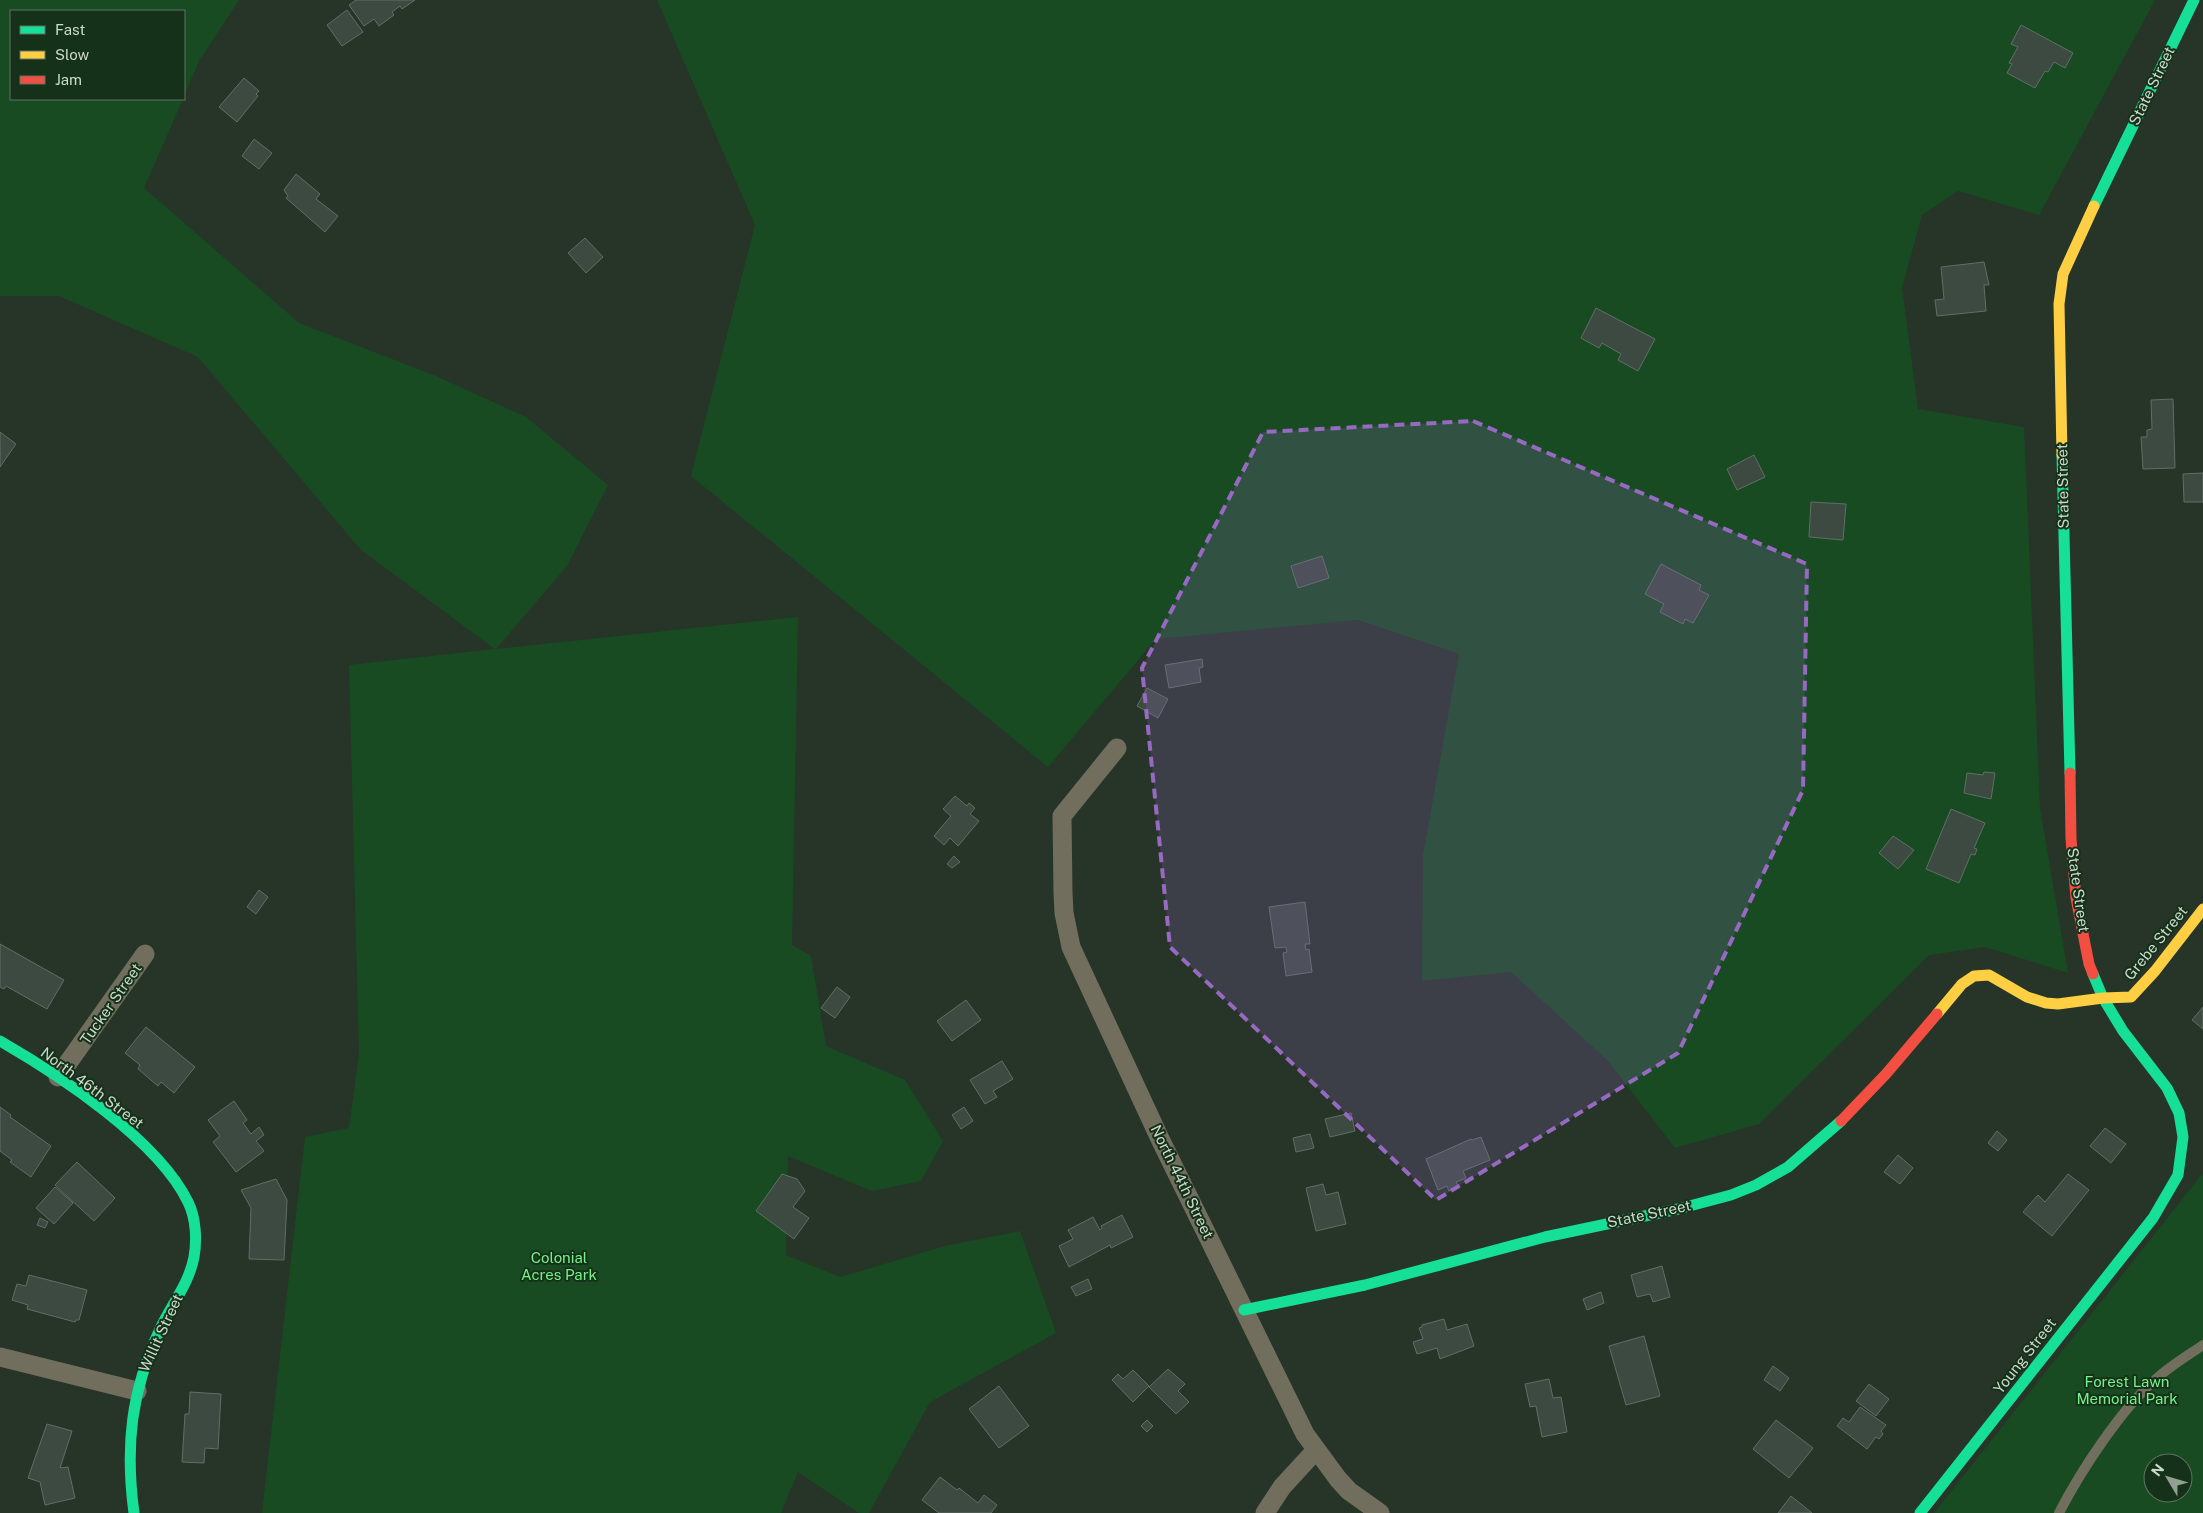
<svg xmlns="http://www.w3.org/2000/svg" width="2203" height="1513" font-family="'Public Sans',sans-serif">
  <rect width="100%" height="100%" fill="#263528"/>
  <path fill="#184b22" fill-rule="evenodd" d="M0,0H239L199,61L184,96V11H11V99H183L144,188L299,323L436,376L526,417L608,485L567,566L496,649L798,617L792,945L811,956L826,1046L905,1080L943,1141L921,1181L872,1191L788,1156L786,1255L840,1277L945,1246L1020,1231L1056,1333L930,1402L869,1513H859L798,1472L781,1513H262L305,1137L349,1128L359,1054L349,665L495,649L361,550L198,357L59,296H0Z
    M657,0H2155L2039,215L1958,191L1922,215L1902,288L1918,409L2024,427L2040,808L2068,973L1985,947L1929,955L1759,1124L1675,1148L1608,1061L1511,972L1422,981L1423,855L1459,654L1358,620L1156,639L1048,767L691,476L755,225Z
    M2203,1173V1513H1934ZM2153,1463H2183V1493H2153Z"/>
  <path fill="#3c4a41" stroke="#606f66" d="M356,0H415L402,9L400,6L392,12L394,15L379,26L374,19L364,26L349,5Z
    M347,10L363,32L342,46L327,25Z
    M2021,25L2073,53L2065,68L2054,62L2048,72L2045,71L2035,88L2007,73L2012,64L2009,63L2018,47L2011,44Z
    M244,78L259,91L256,94L258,96L237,122L219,107Z
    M254,139L272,153L259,169L242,156Z
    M296,174L320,194L316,199L338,216L325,232L286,198L288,196L284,190Z
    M585,238L603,257L586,273L568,253Z
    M1984,262L1989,285H1984L1986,311L1937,316L1935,300L1944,299L1941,267Z
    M1596,308L1655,339L1638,371L1618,360L1621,354L1602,343L1599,348L1581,338Z
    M2173,399L2175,468L2143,469L2141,437H2147V430L2152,429L2151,400Z
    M0,432L16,444L0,467Z
    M1754,455L1765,477L1737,490L1727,469Z
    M2203,473V502H2184L2183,474Z
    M1811,502L1846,504L1843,540L1809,537Z
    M1322,556L1329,578L1298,588L1291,566Z
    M1661,564L1701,585L1699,590L1709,595L1693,623L1685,619L1683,624L1660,612L1664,604L1645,594Z
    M1202,659L1203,667L1199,668L1201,682L1169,688L1165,665Z
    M1147,688L1168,699L1158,718L1137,706Z
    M1984,772L1995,773L1991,799L1964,793L1967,773L1983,775Z
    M955,796L967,806L969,803L975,808L970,814L979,821L958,846L950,838L944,845L934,836L951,816L943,809Z
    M1951,809L1985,823L1974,848L1977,849L1975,855L1971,854L1959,883L1926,869Z
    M1893,836L1914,850L1898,869L1879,853Z
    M954,856L960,862L952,868L947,864Z
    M259,890L268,897L256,914L247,907Z
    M1305,902L1310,944H1305L1306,950L1309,949L1312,972L1286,976L1283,953L1287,952L1286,947L1275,948L1269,907Z
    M0,944L64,980L47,1009L6,986L4,989L0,987Z
    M837,987L850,997L835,1018L821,1008Z
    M966,1000L981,1020L952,1041L937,1021Z
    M2203,1007V1029L2192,1020Z
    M146,1027L195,1067L174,1093L161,1082L158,1086L138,1069L140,1065L125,1053Z
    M1002,1061L1013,1079L993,1091L997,1097L985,1104L970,1080Z
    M234,1101L247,1120L243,1123L251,1134L259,1127L264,1135L256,1141L264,1151L236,1172L213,1142L220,1136L208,1120Z
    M0,1107L11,1115L10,1117L51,1146L31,1177L10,1162L12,1160L0,1151Z
    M964,1107L973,1121L961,1129L952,1115Z
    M1351,1113L1355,1131L1330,1137L1325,1119Z
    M2105,1128L2126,1144L2111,1163L2090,1146Z
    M1997,1131L2007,1140L1998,1151L1988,1143Z
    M1310,1134L1314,1148L1296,1152L1293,1138Z
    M1481,1137L1490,1160L1463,1171L1466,1178L1456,1182L1458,1187L1449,1191L1447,1186L1438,1190L1426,1159L1471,1139L1472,1140Z
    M1898,1155L1913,1168L1900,1184L1884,1172Z
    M77,1162L115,1198L94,1221L55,1185Z
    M782,1174L797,1179L805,1191L793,1207L809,1218L794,1239L756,1211Z
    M2068,1174L2089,1190L2052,1236L2023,1212L2038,1195L2045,1202Z
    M276,1179L287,1200L284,1260L249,1259L251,1208L241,1190Z
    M1323,1184L1326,1195L1338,1192L1346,1224L1316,1231L1306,1188Z
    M55,1187L73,1203L54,1224L36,1208Z
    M1122,1215L1133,1237L1111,1248L1110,1245L1069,1267L1059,1246L1073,1239L1068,1230L1093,1217L1100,1230L1102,1228L1101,1226Z
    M40,1218L48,1222L45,1228L37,1225Z
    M1662,1266L1670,1297L1653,1302L1650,1294L1637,1297L1631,1275Z
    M29,1275L87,1290L79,1320H76L75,1322L27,1309L28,1305L12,1300L17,1284L26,1286Z
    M1088,1279L1092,1289L1076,1296L1071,1287Z
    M1601,1292L1604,1303L1587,1310L1583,1299Z
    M1444,1319L1447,1330L1467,1324L1474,1346L1440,1359L1437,1348L1417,1354L1413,1342L1423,1339L1419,1328L1422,1327V1325Z
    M1644,1336L1660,1396L1626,1405L1609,1346Z
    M1773,1366L1789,1378L1780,1391L1764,1380Z
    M1168,1369L1185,1384L1178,1391L1189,1402L1176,1414L1149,1387Z
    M1133,1370L1149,1386L1133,1402L1112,1380L1118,1374L1123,1379Z
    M1549,1379L1553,1398L1561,1397L1567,1432L1542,1437L1536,1406L1530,1407L1525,1384Z
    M1869,1384L1889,1399L1876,1416L1856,1401Z
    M999,1386L1029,1426L999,1448L969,1409Z
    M190,1392L221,1394L218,1449L205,1448L204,1463L182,1462L185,1414H189Z
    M1860,1407L1886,1425L1881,1431L1883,1434L1879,1439L1876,1437L1867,1449L1837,1426L1843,1418L1849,1422Z
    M1147,1420L1153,1426L1147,1432L1141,1426Z
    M1776,1420L1813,1448L1789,1478L1753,1449Z
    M47,1424L72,1431L60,1468L68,1467L75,1498L45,1505L40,1482L28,1478Z
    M940,1477L957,1490L959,1488L978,1503L984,1495L997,1505L991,1513H939L922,1500Z
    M1791,1496L1812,1513H1778Z"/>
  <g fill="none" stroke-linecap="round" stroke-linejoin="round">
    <path stroke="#726e5e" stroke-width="10" d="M2059,1513C2080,1472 2121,1409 2156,1379C2170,1366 2187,1356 2203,1345"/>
    <path stroke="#726e5e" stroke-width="19" d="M1117,748L1062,816L1063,893L1064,913L1071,947L1161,1141L1305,1434L1338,1479L1349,1491L1380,1513
      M58,1077L145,954
      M0,1357L137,1391
      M1265,1513L1282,1487L1316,1450"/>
    <path stroke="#16e098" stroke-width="11" d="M2094,206L2194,0
      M2062,455L2070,773
      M0,1041C59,1075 158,1140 188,1202C196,1218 197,1240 194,1257C189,1284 171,1305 160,1329C131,1391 125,1446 134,1513
      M1244,1310L1365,1285L1545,1237L1678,1209L1731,1195L1756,1185L1788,1167L1841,1121
      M1920,1513L2153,1218L2178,1175L2183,1137L2179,1113L2167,1088L2123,1031L2103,998L2093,974"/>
    <path stroke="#ffcf43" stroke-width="11" d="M2062,455L2059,304L2063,274L2094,206
      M1937,1014L1962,984L1974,976L1989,975L2027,997L2046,1003L2058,1004L2103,998L2131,997L2155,971L2203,909"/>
    <path stroke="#f24e42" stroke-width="11" d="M2070,773L2071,839L2076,898L2089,964L2093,974
      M1841,1121L1886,1074L1937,1014"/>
  </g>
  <path fill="#9769c3" fill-opacity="0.2" stroke="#9769c3" stroke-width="4" stroke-dasharray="10 6" stroke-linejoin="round" d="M1473,421L1807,564L1803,790L1678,1053L1436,1200L1170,947L1142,668L1263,432Z"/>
  <g text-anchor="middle" stroke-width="4" stroke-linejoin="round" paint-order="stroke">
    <g font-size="15" fill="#cadacb" stroke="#16311a">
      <text transform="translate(2152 86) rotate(-64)" y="5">State Street</text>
      <text transform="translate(2063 486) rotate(-91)" y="5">State Street</text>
      <text transform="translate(2078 890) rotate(82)" y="5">State Street</text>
      <text transform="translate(2156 943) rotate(-51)" y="5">Grebe Street</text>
      <text transform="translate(111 1004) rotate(-55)" y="5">Tucker Street</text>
      <text transform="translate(92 1088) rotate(37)" y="5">North 46th Street</text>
      <text transform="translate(1182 1182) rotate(64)" y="5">North 44th Street</text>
      <text transform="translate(1649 1214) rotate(-12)" y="5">State Street</text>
      <text transform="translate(161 1333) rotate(-65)" y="5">Willit Street</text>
      <text transform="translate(2025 1356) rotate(-52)" y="5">Young Street</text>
    </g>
    <g font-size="15" fill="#75f287" stroke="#16311a">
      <text x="559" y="1263">Colonial<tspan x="559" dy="17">Acres Park</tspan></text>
      <text x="2127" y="1387">Forest Lawn<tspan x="2127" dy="17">Memorial Park</tspan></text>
    </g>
  </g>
  <rect x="10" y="10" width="175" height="90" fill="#16311a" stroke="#5e7561"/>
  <rect x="20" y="26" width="25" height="8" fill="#16e098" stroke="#5e7561"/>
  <text x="55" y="35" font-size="15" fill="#cadacb">Fast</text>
  <rect x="20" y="51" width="25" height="8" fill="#ffcf43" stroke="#5e7561"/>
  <text x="55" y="60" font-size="15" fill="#cadacb">Slow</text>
  <rect x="20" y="76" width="25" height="8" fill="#f24e42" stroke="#5e7561"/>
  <text x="55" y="85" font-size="15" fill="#cadacb">Jam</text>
  <g transform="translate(2168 1478) rotate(308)"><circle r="24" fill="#16311a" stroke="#5e7561"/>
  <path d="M0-4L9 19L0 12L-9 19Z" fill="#91a092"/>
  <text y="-8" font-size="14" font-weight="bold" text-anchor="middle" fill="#cadacb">N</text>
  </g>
</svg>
